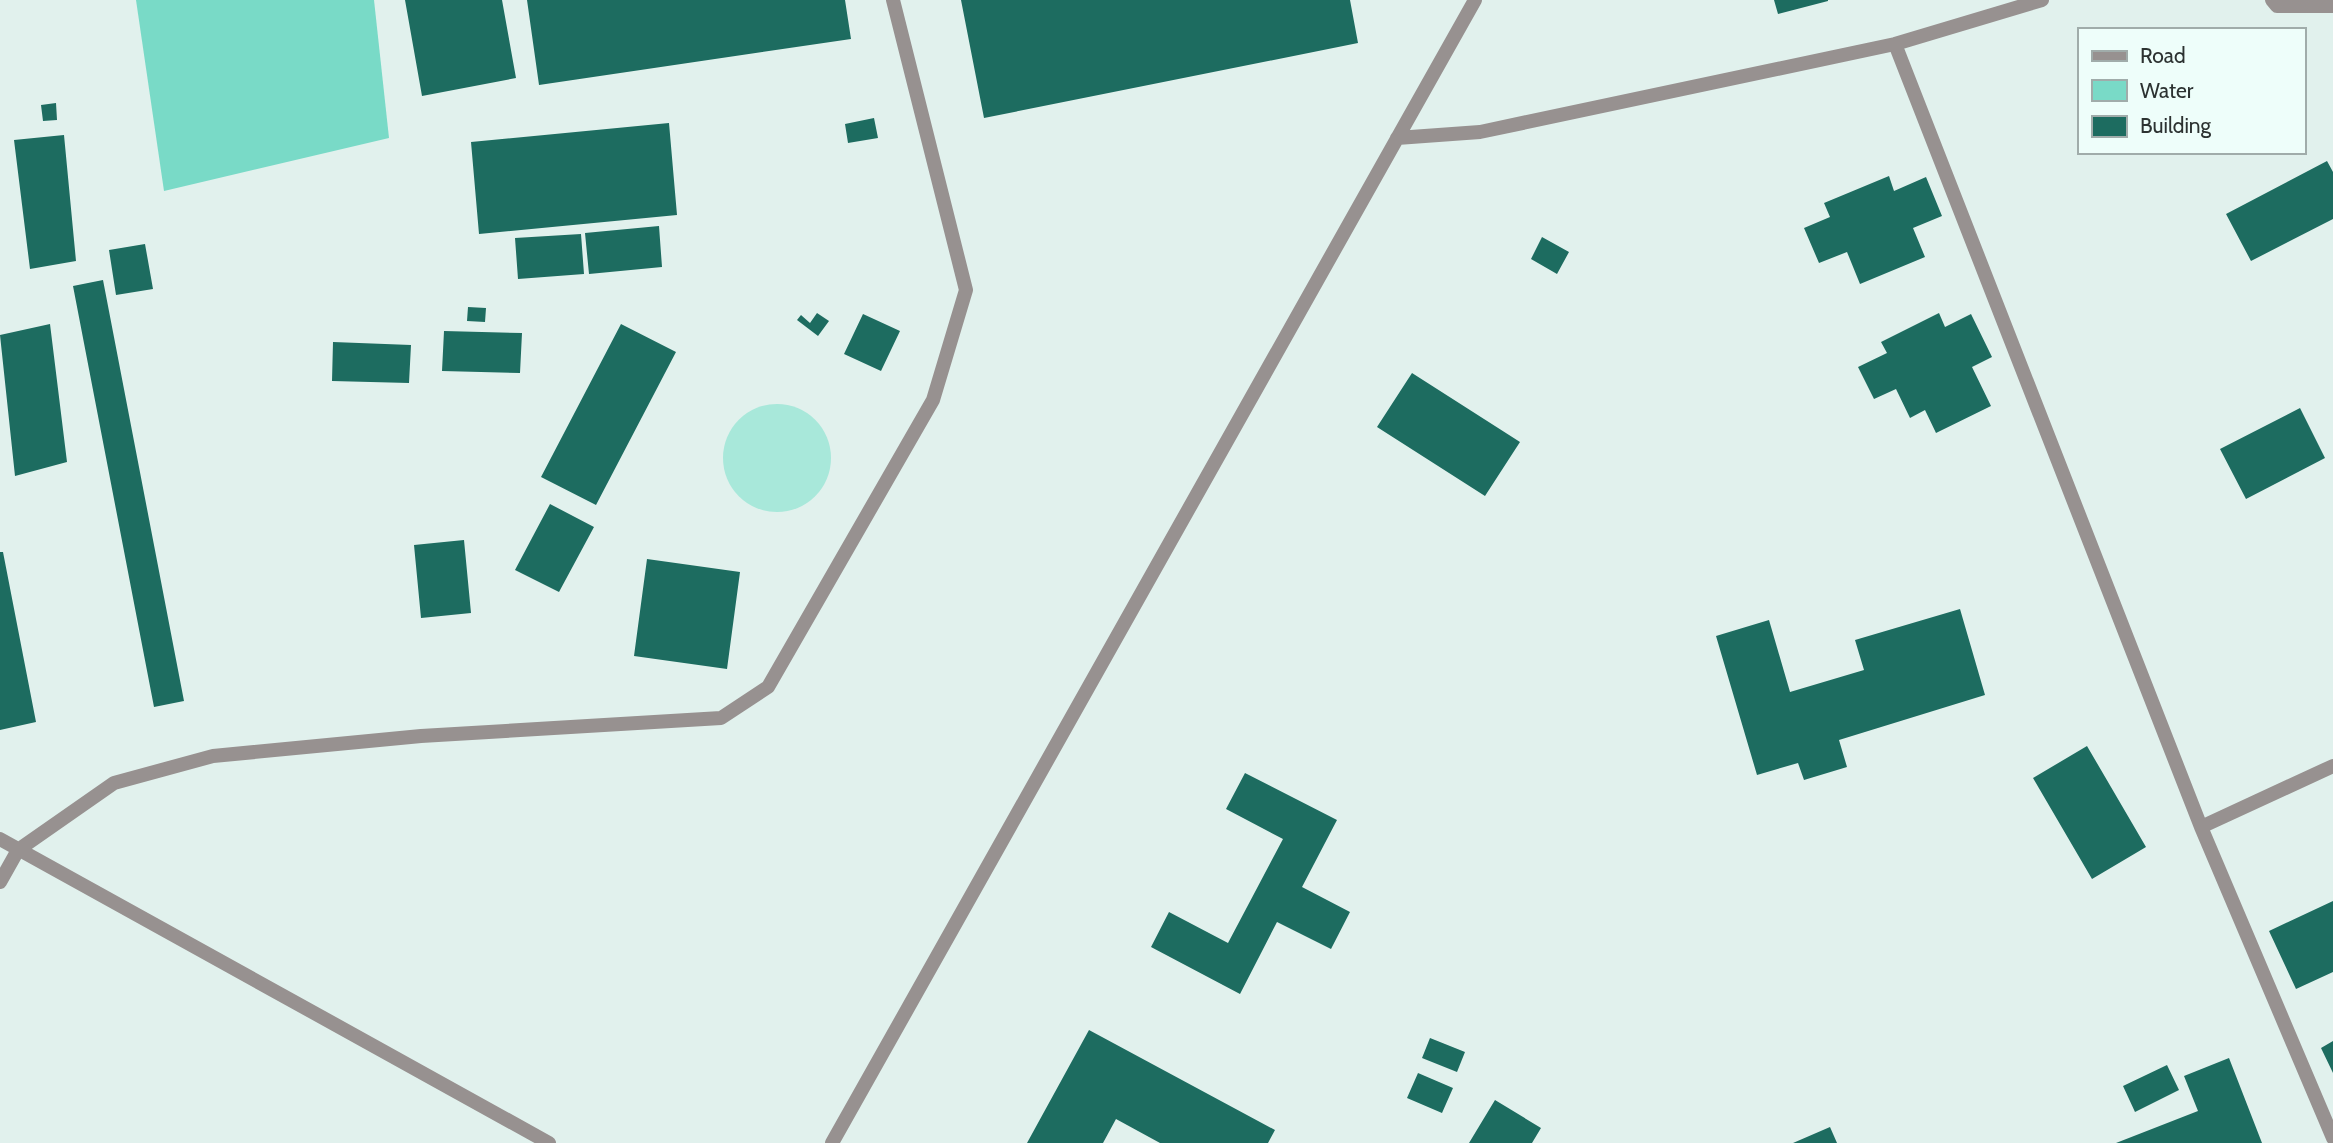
<svg xmlns="http://www.w3.org/2000/svg" width="2333" height="1143" font-family="Cabin,sans-serif">
  <rect width="100%" height="100%" fill="#e1f1ed"/>
  <path fill="#a8e8da" d="M723 458a54 54 0 1 1 108 0a54 54 0 1 1-108 0Z"/>
  <path fill="#79dac7" d="M136,0H374L389,138L164,191Z"/>
  <path fill="#1d6c60" d="M405,0H502L516,78L422,96Z
    M527,0H845L851,39L539,85Z
    M961,0H1350L1358,43L984,118Z
    M1774,0H1828V1L1778,14Z
    M56,103L57,120L43,121L41,105Z
    M874,118L878,138L848,143L845,124Z
    M669,123L677,215L479,234L471,142Z
    M64,135L76,261L30,269L14,140Z
    M2327,161L2333,172V219L2251,261L2226,214Z
    M1889,176L1894,191L1926,177L1942,216L1913,228L1925,257L1860,284L1847,252L1819,263L1804,228L1830,217L1824,203Z
    M659,226L662,267L589,274L585,233Z
    M581,234L584,274L518,279L515,238Z
    M1542,237L1569,252L1557,274L1531,259Z
    M145,244L153,289L116,295L109,250Z
    M103,280L184,701L154,707L73,286Z
    M468,307L486,308L485,322L467,321Z
    M817,313L829,321L818,336L797,320L801,315L810,323Z
    M1939,313L1945,327L1971,314L1992,357L1972,367L1991,406L1936,433L1925,410L1910,418L1896,389L1874,399L1858,367L1887,353L1881,342Z
    M863,314L900,331L881,371L844,354Z
    M50,324L67,462L15,476L0,335Z
    M621,324L676,352L596,505L541,477Z
    M444,331L522,333L520,373L442,371Z
    M333,342L411,345L409,383L332,381Z
    M1412,373L1520,442L1485,496L1377,427Z
    M2300,408L2325,458L2246,499L2220,449Z
    M550,504L594,527L559,592L515,570Z
    M464,540L471,613L421,618L414,545Z
    M0,552H3L36,722L0,730Z
    M647,559L740,572L727,669L634,656Z
    M1960,609L1985,695L1839,740L1847,767L1804,780L1798,763L1757,775L1716,636L1769,620L1790,692L1864,670L1855,640Z
    M2087,746L2146,847L2092,879L2033,778Z
    M1245,773L1337,820L1302,887L1350,912L1331,949L1277,922L1240,994L1151,947L1169,912L1228,943L1283,839L1226,809Z
    M2333,901V972L2296,989L2269,931Z
    M1089,1030L1275,1130L1268,1143H1160L1116,1119L1103,1143H1027Z
    M1430,1038L1465,1052L1457,1072L1422,1058Z
    M2333,1041V1073L2321,1048Z
    M2229,1058L2262,1143H2116L2198,1111L2184,1076Z
    M2167,1065L2179,1090L2135,1112L2123,1086Z
    M1418,1073L1453,1088L1442,1113L1407,1098Z
    M1495,1100L1541,1128L1532,1143H1469Z
    M1830,1127L1837,1143H1793Z"/>
  <g fill="none" stroke-linecap="round" stroke-linejoin="round">
    <path stroke="#979190" stroke-width="14" d="M2272,0L2277,6H2333
      M1895,44L2201,827L2333,1138
      M1397,138L1480,132L1895,44L2042,0
      M2201,827L2333,766
      M0,839L549,1143
      M0,882L18,850L114,783L213,756L421,736L721,718L768,687L933,400L966,290L893,0
      M832,1143L1475,0"/>
  </g>
  <rect x="2078" y="28" width="228" height="126" fill="#eefefa" stroke="#a0acaa" stroke-width="2"/>
  <rect x="2092" y="51" width="35" height="10" fill="#979190" stroke="#a0acaa" stroke-width="2"/>
  <text x="2140" y="63" font-size="21" fill="#2c3231">Road</text>
  <rect x="2092" y="80" width="35" height="21" fill="#79dac7" stroke="#a0acaa" stroke-width="2"/>
  <text x="2140" y="98" font-size="21" fill="#2c3231">Water</text>
  <rect x="2092" y="116" width="35" height="21" fill="#1d6c60" stroke="#a0acaa" stroke-width="2"/>
  <text x="2140" y="133" font-size="21" fill="#2c3231">Building</text>
</svg>
